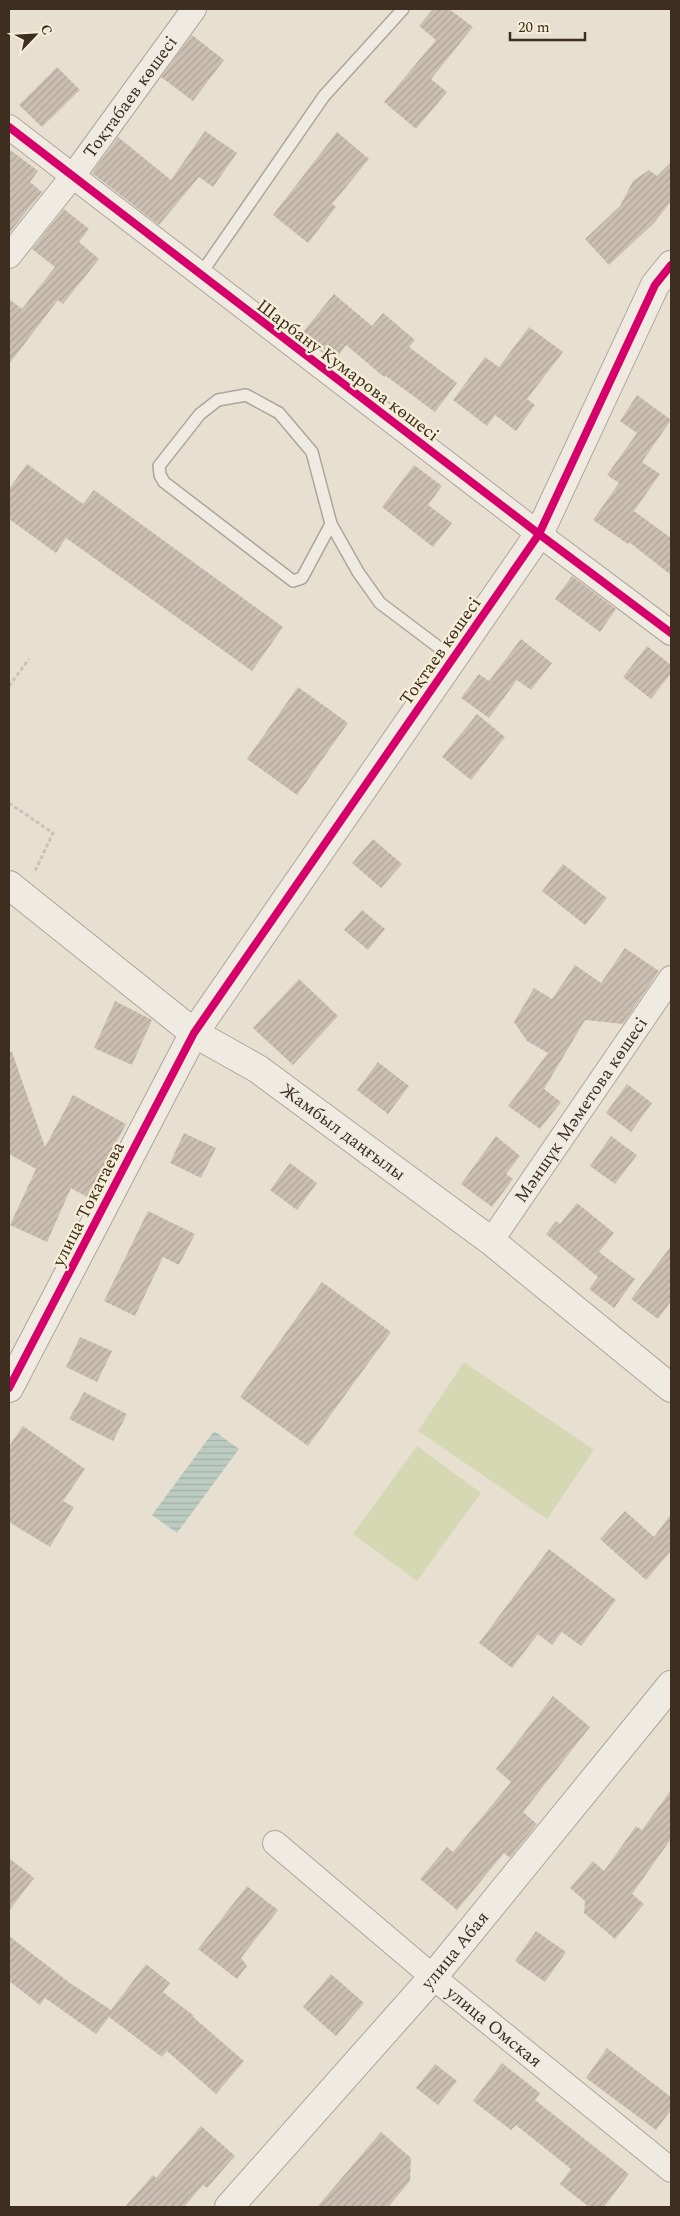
<svg xmlns="http://www.w3.org/2000/svg" width="680" height="2216" font-family="Spectral,serif">
  <defs>
    <pattern id="water-rules" width="6" height="5" patternUnits="userSpaceOnUse" patternTransform="scale(1.25)"><rect width="6" height="5" fill="#bcccc2"/><path d="M0 2.5h6" fill="none" stroke="#a2b0a6"/></pattern>
    <pattern id="building-hatch" width="6" height="6" patternUnits="userSpaceOnUse" patternTransform="scale(1.25)"><rect width="6" height="6" fill="#cbbfb2"/><path d="M-1 1l2-2M0 6l6-6M5 7l2-2" fill="none" stroke="#afa499"/></pattern>
  </defs>
  <rect width="100%" height="100%" fill="#e7e0d1"/>
  <path fill="#d6d7b3" d="M464,1362L594,1450L547,1519L418,1431Z
    M417,1446L481,1493L417,1581L353,1534Z"/>
  <path fill="url(#water-rules)" d="M214,1431L239,1449L177,1533L152,1515Z"/>
  <path fill="url(#building-hatch)" d="M433,9H449L473,27L431,79L447,92L416,129L384,102L436,40L419,26Z
    M192,35L224,60L193,101L161,77Z
    M57,67L80,90L42,127L19,105Z
    M205,131L237,153L213,187L199,177L159,225L92,173L118,137L171,180Z
    M337,132L369,159L332,204L336,207L308,243L273,215Z
    M9,149L38,171L30,182L42,192L10,232L9,231Z
    M671,162V201L655,222L609,265L585,239L620,206L633,181L649,170L657,176Z
    M64,209L89,229L79,242L99,259L63,304L58,300L9,364V299L22,309L55,267L32,249Z
    M334,294L372,326L383,313L415,340L409,347L457,383L435,412L386,376L384,377L346,345L336,359L303,332Z
    M529,327L563,352L527,399L535,405L516,431L495,415L487,426L453,400L485,357L499,367Z
    M637,395L671,420L642,462L660,474L634,511L671,538V575L629,542L628,544L593,520L619,483L607,475L637,433L620,421Z
    M27,464L83,504L94,490L283,627L252,671L66,538L56,553L9,519V489Z
    M414,465L442,486L428,505L452,523L433,547L382,507Z
    M572,576L616,609L600,632L555,599Z
    M521,639L552,663L531,690L517,680L489,718L461,698L479,674L489,681Z
    M647,646L671,665V673L651,699L623,677Z
    M298,687L348,723L297,795L247,759Z
    M477,714L505,737L471,780L442,757Z
    M373,839L402,864L381,888L352,863Z
    M563,864L607,898L585,925L542,891Z
    M362,910L385,929L368,950L344,930Z
    M625,948L659,971L623,1024L585,1020L544,1089L561,1102L540,1129L508,1106L548,1053L527,1041L514,1022L534,988L552,999L575,965L601,983Z
    M299,979L338,1016L293,1065L253,1028Z
    M115,1001L152,1020L132,1065L94,1048Z
    M9,1052H12L45,1147L73,1095L126,1124L87,1197L71,1188L47,1242L10,1225L36,1169L9,1154Z
    M378,1062L409,1086L388,1114L357,1090Z
    M627,1084L652,1103L631,1132L606,1113Z
    M184,1133L216,1148L201,1178L170,1163Z
    M496,1136L520,1156L506,1174L513,1179L492,1207L461,1184Z
    M611,1136L637,1155L615,1184L590,1166Z
    M290,1163L317,1183L297,1210L270,1190Z
    M577,1203L614,1233L599,1252L635,1279L614,1308L589,1289L598,1277L546,1234L556,1221L560,1224Z
    M148,1211L195,1234L179,1265L163,1257L135,1316L104,1301Z
    M671,1246V1301L658,1319L631,1299Z
    M322,1282L391,1332L308,1446L240,1397Z
    M80,1337L112,1351L97,1382L66,1367Z
    M84,1392L127,1414L113,1441L69,1419Z
    M23,1426L85,1469L63,1501L74,1507L50,1547L9,1522V1446Z
    M625,1511L654,1537L671,1514V1551L646,1580L600,1539Z
    M549,1549L616,1600L581,1646L562,1632L552,1645L538,1634L512,1668L479,1643Z
    M553,1696L590,1727L523,1812L537,1824L510,1858L504,1853L457,1910L420,1879L447,1847L453,1852L511,1782L496,1769Z
    M671,1790V1839L632,1894L644,1904L615,1939L584,1913L585,1901L570,1888L593,1861L604,1871L636,1826L642,1830Z
    M9,1858L34,1878L9,1911Z
    M247,1886L278,1910L241,1958L247,1966L237,1979L198,1949Z
    M536,1931L566,1952L545,1982L515,1961Z
    M9,1936L70,1983L111,2010L146,1964L170,1983L163,1992L194,2016L193,2017L244,2061L216,2094L167,2051L162,2057L109,2017L96,2034L45,1998L40,2005L9,1981Z
    M331,1974L364,2003L336,2036L303,2007Z
    M607,2048L671,2097V2110L656,2130L586,2078Z
    M502,2063L540,2093L535,2100L629,2174L604,2207H589L560,2184L571,2169L516,2125L511,2130L473,2101Z
    M435,2064L457,2081L438,2105L416,2088Z
    M201,2126L235,2156L207,2188L203,2185L184,2207H125L153,2175L156,2178Z
    M381,2132L411,2158L410,2181L388,2207H317Z"/>
  <g fill="none" stroke-linecap="round" stroke-linejoin="round">
    <defs>
      <path id="service" d="M200,275L324,96L403,9
        M331,524L302,578L293,581L164,482L160,475L159,466L200,414L218,400L246,395L279,413L312,452L331,524L358,572L380,603L453,658"/>
      <g id="minor">
        <path d="M9,127L539,534L671,633"/>
        <path id="s1" d="M9,256L72,177L194,9"/>
        <path id="s2" d="M491,1241L671,978"/>
        <path id="s3" d="M275,1843L433,1977L671,2170"/>
      </g>
      <g id="tertiary">
        <path id="s4" d="M9,885L194,1033L258,1069L491,1241L671,1388"/>
        <path d="M9,1388L194,1033L539,534L655,285L671,265"/>
        <path id="s5" d="M229,2207L433,1977L671,1685"/>
      </g>
    </defs>
    <use href="#service" stroke="#ada599" stroke-width="14"/>
    <use href="#minor" stroke="#ada599" stroke-width="26"/>
    <use href="#tertiary" stroke="#ada599" stroke-width="30"/>
    <path stroke="#c8c2b9" stroke-width="3" stroke-dasharray="4 2.5" stroke-linecap="butt" d="M9,686L29,659
      M9,803L53,833L34,873"/>
    <use href="#service" stroke="#efebe3" stroke-width="11"/>
    <use href="#minor" stroke="#efebe3" stroke-width="24"/>
    <use href="#tertiary" stroke="#efebe3" stroke-width="28"/>
    <defs>
      <path id="cycleway" d="M9,127L539,534L671,633
        M9,1388L194,1033L539,534L655,285L671,265"/>
    </defs>
    <use href="#cycleway" stroke="#f7eed8" stroke-width="11"/>
    <use href="#cycleway" stroke="#d6006c" stroke-width="8"/>
  </g>
  <g text-anchor="middle" stroke-width="4.5" stroke-linejoin="round" paint-order="stroke">
    <g font-size="18" fill="#3d2e20" stroke="#f7eed8">
      <text dy="6" stroke="none"><textPath href="#s1" startOffset="200">Тоқтабаев көшесі</textPath></text>
      <text transform="translate(348 370) rotate(37)" y="6">Шарбану Кумарова көшесі</text>
      <text transform="translate(440 651) rotate(-55)" y="6">Тоқтаев көшесі</text>
      <text dy="6" stroke="none"><textPath href="#s2" startOffset="159">Мәншүк Мәметова көшесі</textPath></text>
      <text dy="6" stroke="none"><textPath href="#s4" startOffset="416">Жамбыл даңғылы</textPath></text>
      <text transform="translate(88 1204) rotate(-63)" y="6">улица Токатаева</text>
      <text dy="6" stroke="none"><textPath href="#s5" startOffset="342">улица Абая</textPath></text>
      <text dy="6" stroke="none"><textPath href="#s3" startOffset="286">улица Омская</textPath></text>
    </g>
  </g>
  <rect width="680" height="2216" fill="none" stroke="#3d2e20" stroke-width="20"/>
  <g transform="translate(35 35) rotate(65)" stroke="#f7eed8" stroke-width="4" paint-order="stroke">
  <path d="M0-4L9 19L0 12L-9 19Z" fill="#3d2e20"/>
  <text y="-8" font-size="14" font-weight="bold" text-anchor="middle" fill="#3d2e20">С</text>
  </g>
  <path d="M510 32v8h75v-8" fill="none" stroke="#3d2e20" stroke-width="2.5"/>
  <text x="518" y="32" font-size="15" fill="#3d2e20" stroke="#f7eed8" stroke-width="4" paint-order="stroke">20 m</text>
</svg>
